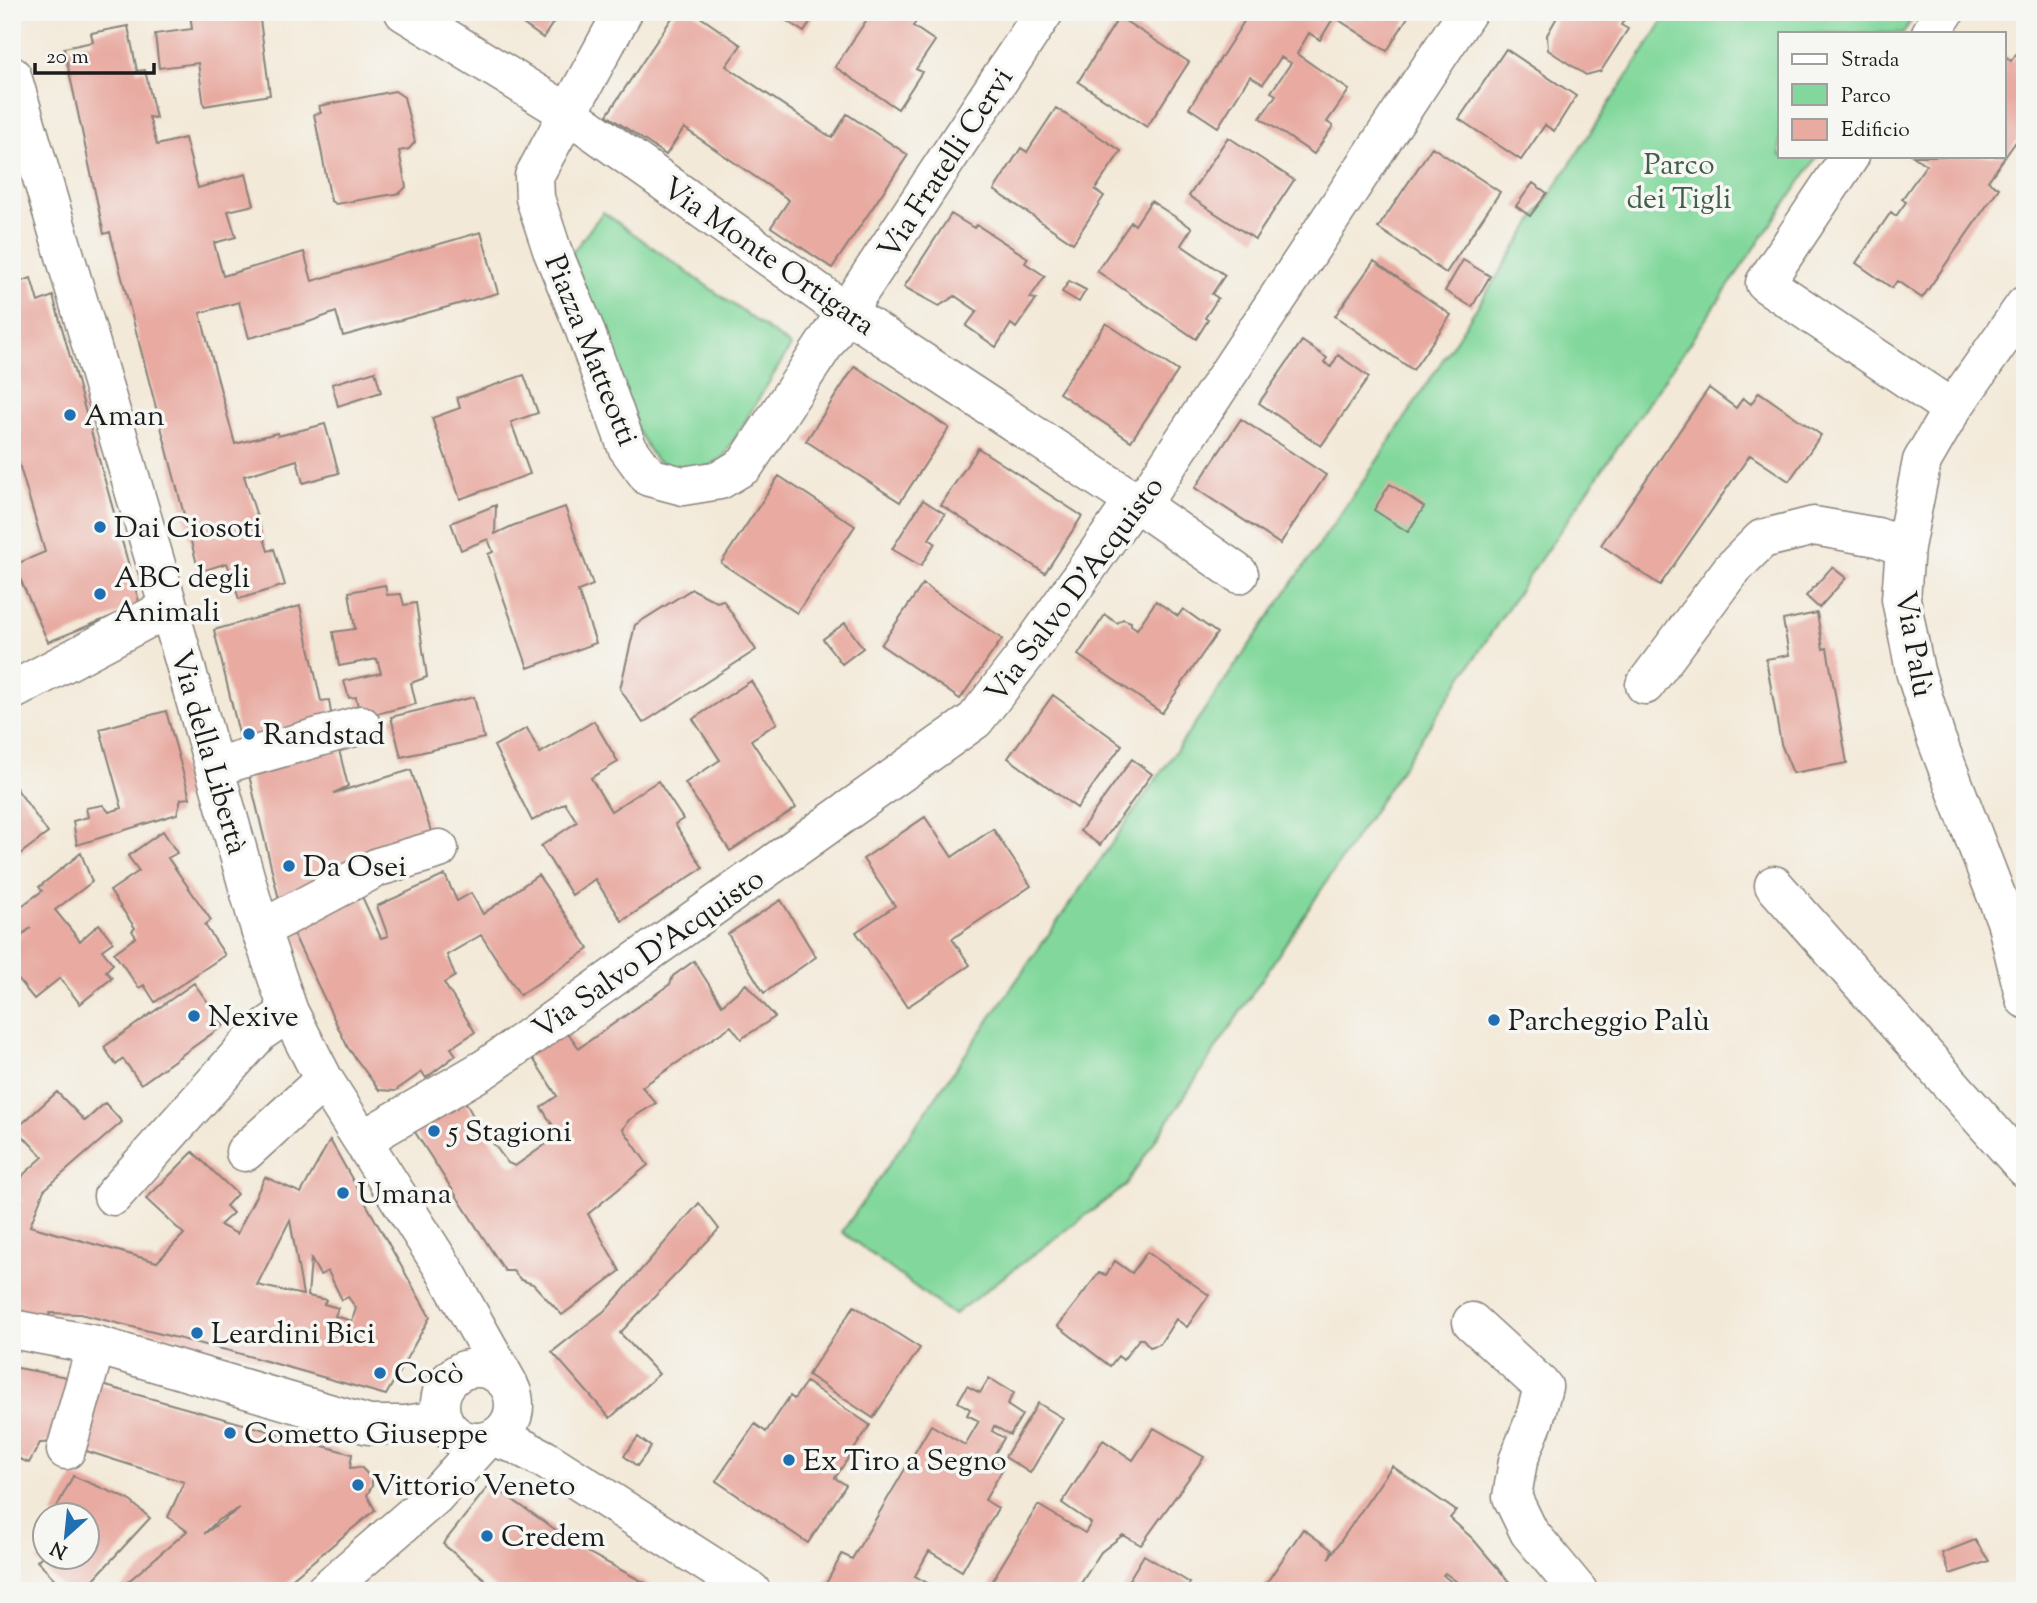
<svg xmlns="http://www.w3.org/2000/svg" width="2037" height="1603" font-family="'Sorts Mill Goudy',serif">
  <rect width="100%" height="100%" fill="#f6f6f2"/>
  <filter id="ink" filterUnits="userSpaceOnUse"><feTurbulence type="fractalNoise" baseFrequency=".0143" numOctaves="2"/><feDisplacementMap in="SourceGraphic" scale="14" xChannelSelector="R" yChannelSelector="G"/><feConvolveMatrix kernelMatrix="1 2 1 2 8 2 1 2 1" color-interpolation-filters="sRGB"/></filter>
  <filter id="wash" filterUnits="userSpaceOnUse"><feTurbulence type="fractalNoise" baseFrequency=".00686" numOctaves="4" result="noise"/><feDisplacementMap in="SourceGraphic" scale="28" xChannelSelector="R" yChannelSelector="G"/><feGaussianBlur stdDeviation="1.57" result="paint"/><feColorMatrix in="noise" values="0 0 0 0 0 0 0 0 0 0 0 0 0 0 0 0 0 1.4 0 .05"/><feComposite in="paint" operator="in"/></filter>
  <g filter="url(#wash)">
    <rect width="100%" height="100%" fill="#f3e9d8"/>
    <path fill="#82d89c" stroke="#4f7a5c" stroke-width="2" d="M1669,12H1917L1903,33H1780V156H1818L1529,576L1125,1186L953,1315L842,1232L1373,467Z
      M603,212L791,346L724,456L707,468L681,471L655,460L634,425L572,253Z"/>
    <g id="blocks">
      <path fill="#e8aaa1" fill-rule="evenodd" d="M259,12L270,95L204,106L198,63L159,68L155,34L192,29L190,13Z
        M506,12H560L543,38Z
        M676,12H693L741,45L726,66L832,138L847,114L908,155L832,268L771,227L789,200L684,128L666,155L607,115Z
        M773,12H816L804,32Z
        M872,12H909L919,18L913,26L935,41L916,69L922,72L898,109L835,67Z
        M1250,12H1275L1282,17L1285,12H1411L1387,51L1334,17L1320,40L1309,33L1297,54L1349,90L1327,122L1333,126L1314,154L1260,118L1276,95L1271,92L1291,63L1281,57L1263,84L1250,76L1218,127L1189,108Z
        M1560,12H1629L1621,25L1628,29L1601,71L1586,75L1548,50L1547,35Z
        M1119,17L1189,62L1147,127L1078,82Z
        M128,26L137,71L145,70L156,118L149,117L157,145L185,138L198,188L246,174L254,205L228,211L236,237L214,243L223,276L304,252L312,281L481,232L498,293L343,336L336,312L306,323L249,338L239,302L200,313L235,444L277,433L278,436L325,424L339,473L303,483L297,460L244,476L268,551L274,549L285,585L239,599L227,563L199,572L110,232L104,234L64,48L93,42L91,33Z
        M1506,49L1576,96L1554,131L1545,125L1521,160L1459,119Z
        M2016,54L2025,60V129L1988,181L1999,188L1922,298L1897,281L1892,288L1856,263L1891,212L1896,216L1906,202L1902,199L1926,165L1913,156H2004V55L2011,61Z
        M395,91L404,97L415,142L409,149L399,151L406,187L400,193L336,204L331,201L314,114L321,113L319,106Z
        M1056,108L1121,151L1095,190L1104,196L1073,243L994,190L1021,148L1027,152Z
        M1228,137L1294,180L1255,239L1189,196Z
        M1432,147L1500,192L1446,273L1378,228Z
        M1533,183L1547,193L1530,216L1516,206Z
        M1151,201L1192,228L1181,245L1225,275L1212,294L1218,298L1205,318L1208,320L1196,339L1097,271L1131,222L1135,225Z
        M951,214L974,228L977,225L1028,258L1025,263L1045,276L1030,298L1036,299L1016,328L1011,324L996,347L966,326L977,311L955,296L939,306L904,287Z
        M1463,260L1490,276L1472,307L1445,291Z
        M1374,261L1451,315L1413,370L1335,316Z
        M12,272L17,283L31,278L38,302L53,296L140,605L48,642L14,565L45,552L12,440V413L20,410L12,385Z
        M1069,281L1086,290L1079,302L1062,292Z
        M1106,323L1178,371L1131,441L1059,393Z
        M1302,341L1327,358L1324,362L1331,367L1338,355L1369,377L1321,446L1259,403Z
        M855,366L949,428L900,502L806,441Z
        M375,371L381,392L338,406L332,384Z
        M524,375L538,413L511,422L530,474L460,499L432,418L460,408L457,398Z
        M1709,388L1736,408L1743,398L1751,404L1759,392L1821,435L1789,481L1750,455L1660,585L1601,545Z
        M1241,419L1326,475L1280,544L1195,488Z
        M978,448L1082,516L1045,573L941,505Z
        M779,476L855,526L797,613L721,563Z
        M1390,484L1424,507L1408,532L1374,510Z
        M923,500L945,514L929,539L935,543L921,566L892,549Z
        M496,505L495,534L512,526L565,507L593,585L578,591L596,643L528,668L488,554L493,552L488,539L461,550L451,523Z
        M1832,567L1846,578L1819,608L1806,596Z
        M923,584L1002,639L960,699L881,645Z
        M385,585L387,595L401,594L404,605L416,603L427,677L411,683L416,704L360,718L356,697L349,698L344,681L381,673L377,659L339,666L333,632L355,629L349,592Z
        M692,589L717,602L723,600L756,650L643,723L620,689L635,625Z
        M1156,601L1178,616L1183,609L1217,633L1162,713L1078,655L1105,615L1117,623L1123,619L1131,622V625L1137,629Z
        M300,606L321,701L329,700L333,726L348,786L334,793L411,770L432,834L401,846L351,860L359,890L381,938L388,936L377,906L445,875L457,901L471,893L483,914L538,875L589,949L520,995L481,935L447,955L455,976L444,983L475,1032L451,1048L456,1055L426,1078L422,1072L395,1091L379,1090L348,1048L281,908L214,630Z
        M1817,613L1823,649L1827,648L1847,763L1793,773L1781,744L1766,659L1789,655L1783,620Z
        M845,623L863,648L842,664L823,639Z
        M751,681L777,723L751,740L796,808L730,851L685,783L720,760L693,719Z
        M1053,695L1122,745L1077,808L1008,758Z
        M474,697L484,738L401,757L391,717Z
        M166,711L190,798L181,799L177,814L77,845L73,821L88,817L86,808L103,805L109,812L122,808L100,729Z
        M594,721L618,762L591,778L611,811L658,781L683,819L675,824L703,868L622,921L595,879L572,895L541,846L577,822L565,803L532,821L494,746L527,728L540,753Z
        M1132,759L1152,774L1100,845L1080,831Z
        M12,782L48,833L12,860Z
        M925,817L952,857L993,829L1031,886L952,939L970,965L907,1007L856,932L895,906L863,859Z
        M163,831L177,853L168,858L211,920L205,925L225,955L155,1002L144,985L139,988L114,953L136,937L132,931L135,928L110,891L139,871L128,856Z
        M81,853L92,882L55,910L80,941L99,924L113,942L102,950L113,964L106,971L112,978L80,1004L60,978L34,999L12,972V943L31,928L12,941V913L42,891L39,887Z
        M781,900L816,957L764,993L728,934Z
        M694,961L722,1005L746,984L775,1017L741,1039L731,1026L642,1087L656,1103L629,1120L623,1129L648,1165L588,1214L620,1271L562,1315L533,1284L521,1280L513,1271H505L411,1126L460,1091L474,1118L508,1163L515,1166L559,1135L541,1107L557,1096L527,1049L563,1026L579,1048L670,984L673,976Z
        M194,983L224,1025L141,1084L123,1059L116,1065L104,1047Z
        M57,1092L85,1121L105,1103L122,1122L44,1190L30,1226L157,1262L184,1234L146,1199L193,1152L237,1194L226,1206L233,1213L220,1225L237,1234L265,1177L301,1193L330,1140L430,1317L386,1395L234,1352L80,1314L50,1313L47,1319L12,1309V1221L22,1200L13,1195L24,1174L43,1157L16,1129ZM290,1220L303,1295L257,1285ZM311,1259L320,1275L328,1271L342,1300L348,1297L356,1308L352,1321L335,1316L338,1308L324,1304L326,1300L308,1296Z
        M699,1203L719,1229L620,1333L659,1374L610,1418L552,1352L608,1308Z
        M1147,1252L1209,1295L1187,1327L1176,1319L1160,1344L1150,1347L1143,1339H1139L1123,1360L1118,1356L1110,1366L1058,1326L1099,1273L1106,1275L1115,1261L1132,1273Z
        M854,1306L920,1348L873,1418L808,1375Z
        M12,1367L78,1379L57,1442L40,1443L29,1463L20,1459L12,1474Z
        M989,1378L1014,1393L1007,1405L1022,1415L1010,1435L994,1426L992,1431L1004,1438L991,1460L1004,1467L985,1500L998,1508L962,1571L929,1551L915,1576L942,1591H822L842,1554L852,1559L931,1425L965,1445L979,1421L967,1415L970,1409L958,1402L967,1386L980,1393Z
        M806,1382L870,1425L835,1478L846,1485L808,1543L716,1481L755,1424L766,1432L790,1396L794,1399Z
        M95,1383L352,1454L350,1468L361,1467L372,1479V1486L367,1495L375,1510L277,1591H117L187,1531L168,1517L184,1482L77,1448ZM240,1508L204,1534L218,1520Z
        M1038,1403L1063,1418L1030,1473L1005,1457Z
        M1154,1428L1204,1457L1141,1545L1123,1535L1101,1552L1076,1591H986L1038,1505L1085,1533L1091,1523L1062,1503L1103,1440L1133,1460Z
        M638,1437L651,1447L637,1466L624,1456Z
        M1392,1466L1456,1511L1450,1518L1473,1539L1517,1591H1469L1445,1573L1443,1575L1456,1586L1453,1591H1261L1303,1529L1332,1550L1329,1558Z
        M73,1476L128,1499L150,1518L83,1591H66L37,1561L46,1552V1558H67L72,1561L75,1558H88V1544L91,1540L88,1538V1516H52Z
        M490,1484L589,1553L660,1591H499L443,1544Z
        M1975,1540L1989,1561L1950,1574L1942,1553Z
        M1144,1555L1190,1583L1185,1591H1122Z"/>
    </g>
  </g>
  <g filter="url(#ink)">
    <use href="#blocks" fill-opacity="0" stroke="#88827a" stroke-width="2"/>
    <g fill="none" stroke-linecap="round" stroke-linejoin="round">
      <defs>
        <path id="minor" d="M404,12L568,113L846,312L1134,501L1239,574
          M623,12L534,176L535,198L552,250L583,325L627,447L649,477L683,486L720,480L745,465L1044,12
          M1931,33L1945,12
          M12,76L177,636L258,922L289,1012L324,1080L447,1274L509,1385
          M1850,156L1765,283L1952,409
          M2025,305L1952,409L1922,461L1905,547L1901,599L1915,671L1936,738L2006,921L2025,999
          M1645,685L1731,570L1762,539L1814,526L1877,537L1905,547
          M12,691L168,608
          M214,767L361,725
          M1774,885L2025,1168
          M260,930L378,867L439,849
          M362,1140L486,1068L975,720L1031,648L1134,501L1151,490L1467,12
          M245,1152L324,1080
          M113,1196L260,1032L289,1012
          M1472,1322L1543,1387L1534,1421L1518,1461L1512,1497L1529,1532L1578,1591
          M12,1329L96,1345L369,1425H406L443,1419
          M440 1405a37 37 0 1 1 74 0a37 37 0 1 1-74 0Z
          M495,1438L517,1445L544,1459L751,1591
          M66,1450L96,1345
          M325,1591L435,1496L484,1442"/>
      </defs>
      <use href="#minor" stroke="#88827a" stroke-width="41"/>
      <use href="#minor" stroke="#fff" stroke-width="38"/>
    </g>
  </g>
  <g fill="#1f6fb2" stroke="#f6f6f2" stroke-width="2.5">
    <circle cx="70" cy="415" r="7"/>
    <circle cx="100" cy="527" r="7"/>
    <circle cx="100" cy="594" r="7"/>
    <circle cx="249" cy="734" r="7"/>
    <circle cx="289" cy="866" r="7"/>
    <circle cx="194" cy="1016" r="7"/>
    <circle cx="1494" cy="1020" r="7"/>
    <circle cx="434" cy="1131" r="7"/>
    <circle cx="343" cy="1193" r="7"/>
    <circle cx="197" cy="1333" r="7"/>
    <circle cx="380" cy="1373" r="7"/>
    <circle cx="230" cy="1433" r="7"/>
    <circle cx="789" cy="1460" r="7"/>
    <circle cx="358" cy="1485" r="7"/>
    <circle cx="487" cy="1536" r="7"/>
  </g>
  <g text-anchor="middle" stroke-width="7" stroke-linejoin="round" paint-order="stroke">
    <g font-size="30" fill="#1c1c1c" stroke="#f6f6f2">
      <text transform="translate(945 163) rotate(-57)" y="10">Via Fratelli Cervi</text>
      <text transform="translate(769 256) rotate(35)" y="10">Via Monte Ortigara</text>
      <text transform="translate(592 350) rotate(68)" y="10">Piazza Matteotti</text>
      <text transform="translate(1074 589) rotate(-53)" y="10">Via Salvo D'Acquisto</text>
      <text transform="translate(1915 644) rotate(80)" y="10">Via Palù</text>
      <text transform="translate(210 752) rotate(74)" y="10">Via della Libertà</text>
      <text transform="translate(648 953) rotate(-35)" y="10">Via Salvo D'Acquisto</text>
    </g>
    <g font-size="30" fill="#405e49" stroke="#f6f6f2">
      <text x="1679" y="174">Parco<tspan x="1679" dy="34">dei Tigli</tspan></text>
    </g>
    <g font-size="30" fill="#1c1c1c" stroke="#f6f6f2" text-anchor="start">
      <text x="84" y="425">Aman</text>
      <text x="114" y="537">Dai Ciosoti</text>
      <text x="114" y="587">ABC degli<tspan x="114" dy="34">Animali</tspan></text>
      <text x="263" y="744">Randstad</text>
      <text x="303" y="876">Da Osei</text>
      <text x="208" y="1026">Nexive</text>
      <text x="1508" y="1030">Parcheggio Palù</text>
      <text x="448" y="1141">5 Stagioni</text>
      <text x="357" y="1203">Umana</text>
      <text x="211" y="1343">Leardini Bici</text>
      <text x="394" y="1383">Cocò</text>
      <text x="244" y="1443">Cometto Giuseppe</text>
      <text x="803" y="1470">Ex Tiro a Segno</text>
      <text x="372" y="1495">Vittorio Veneto</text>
      <text x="501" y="1546">Credem</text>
    </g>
  </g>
  <rect width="2037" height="1603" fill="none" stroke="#f6f6f2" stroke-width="42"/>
  <rect x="1778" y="32" width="228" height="126" fill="#f6f6f2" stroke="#9f9f9c" stroke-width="2"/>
  <rect x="1792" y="54" width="35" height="10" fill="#ffffff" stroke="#9f9f9c" stroke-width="2"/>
  <text x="1841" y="66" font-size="21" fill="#1c1c1c">Strada</text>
  <rect x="1792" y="84" width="35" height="21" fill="#82d89c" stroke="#9f9f9c" stroke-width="2"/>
  <text x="1841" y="102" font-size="21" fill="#1c1c1c">Parco</text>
  <rect x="1792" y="119" width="35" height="21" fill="#e8aaa1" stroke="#9f9f9c" stroke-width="2"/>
  <text x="1841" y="136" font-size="21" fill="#1c1c1c">Edificio</text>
  <g transform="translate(66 1536) rotate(207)"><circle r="33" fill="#f6f6f2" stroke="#9f9f9c" stroke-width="2"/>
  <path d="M0-5L12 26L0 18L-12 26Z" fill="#1f6fb2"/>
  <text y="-10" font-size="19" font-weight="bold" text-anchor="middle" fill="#1c1c1c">N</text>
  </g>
  <path d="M35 63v10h119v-10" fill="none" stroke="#1c1c1c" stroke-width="3.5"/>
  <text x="46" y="63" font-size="21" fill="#1c1c1c" stroke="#f6f6f2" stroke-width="5" paint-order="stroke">20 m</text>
</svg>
